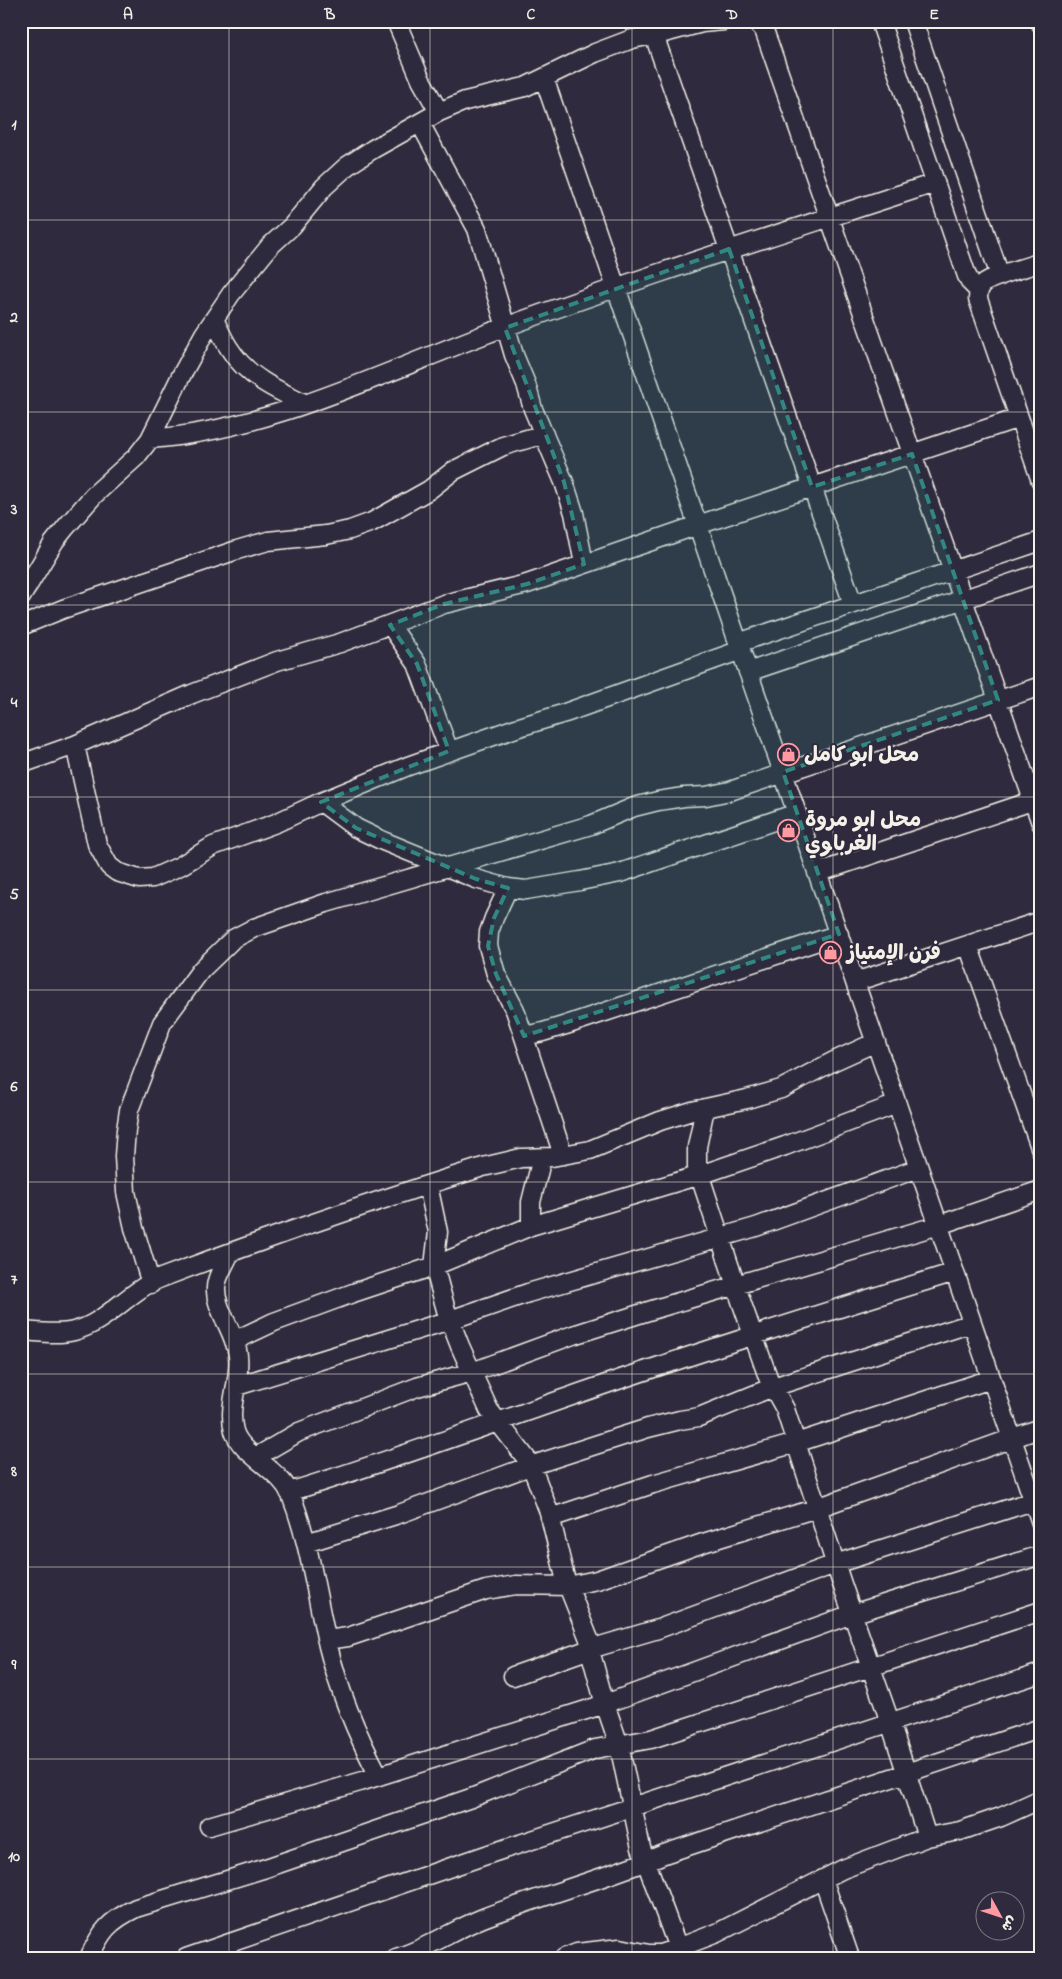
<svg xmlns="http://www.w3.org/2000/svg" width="1062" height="1979" font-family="'Indie Flower','Playpen Sans Arabic',sans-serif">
  <rect width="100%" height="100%" fill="#2f2a3d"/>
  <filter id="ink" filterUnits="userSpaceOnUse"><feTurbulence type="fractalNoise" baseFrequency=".02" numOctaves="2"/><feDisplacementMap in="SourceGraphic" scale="10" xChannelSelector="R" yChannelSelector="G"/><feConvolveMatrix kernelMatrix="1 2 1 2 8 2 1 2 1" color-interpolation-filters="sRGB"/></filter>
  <g filter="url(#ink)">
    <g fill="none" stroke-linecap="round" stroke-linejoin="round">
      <defs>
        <path id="minor" d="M396,21L421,80L439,112
          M756,21L764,30L769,44L1041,823
          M880,21L967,276L971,283L979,291
          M913,21L1000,276
          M1040,21L1041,24
          M654,35L853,604
          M544,78L1041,1523
          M420,123L477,229L514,355L526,384L533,409L564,482L574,513L584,564
          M1041,262C1028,267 991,276 983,284C979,288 978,293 978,299L1041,481
          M214,319C219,329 223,339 229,348C246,376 276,390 304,403
          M150,439C268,430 377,375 486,334C634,279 785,232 935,183
          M21,597L54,542L66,527L94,495L136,457L150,439L182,374L204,334L231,294L270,246L292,226L324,187L347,166L373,149L439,112L465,101L525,87L595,53L632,39L664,33L702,23L724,21
          M390,625L417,664L449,751
          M21,626L63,609L237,550L268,541L326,535L350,530L372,522L429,490L453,471L503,446L544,434
          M738,643L1041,541
          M748,672L1041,573
          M75,745L97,844L109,866L117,872L139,879L153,878L180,866L213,846L276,823L321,802L408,766L516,728L565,713L741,650
          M21,764L75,745L192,694L277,661L340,643L444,604L527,584L698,525L1019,418
          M321,802L356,828L383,841L476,879L508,888L526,890L580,881L620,873L797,813
          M817,873L1041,798
          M508,888L494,918L489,932L488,946L496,974L515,1010L563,1155
          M968,945L1041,1150
          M855,982L1041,921
          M524,1036L543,1032L566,1025L839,934
          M705,1108L697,1147V1167L741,1301L769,1380L785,1409L842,1584L890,1722L927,1837
          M428,1185L438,1232L434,1266L446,1310L460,1346L489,1410L526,1458L534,1473L549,1512L566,1581L589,1639L591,1654L604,1701L619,1745L641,1848L678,1948
          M531,1226V1202L542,1158
          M230,1253C225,1264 216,1277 216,1288C215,1310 236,1333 238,1356C241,1382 227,1406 234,1431C241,1455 279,1468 291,1495C310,1544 316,1595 328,1646C339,1691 357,1735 379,1776
          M151,1284L134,1228L126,1192L124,1156L126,1130L129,1110L162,1023L201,970L233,939L254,928L326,903L591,825L634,807L658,801L684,797L706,796L730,791L1041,686
          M21,1331C38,1332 58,1335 74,1331C107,1323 129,1290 161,1278C267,1238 375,1201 483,1167L521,1158L552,1157L590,1150L660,1121L692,1111L747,1099L781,1089L834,1061L876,1042
          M234,1341L274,1322L353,1293L434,1266L531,1226L700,1175L785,1146L897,1104
          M237,1386L450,1320L528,1293L756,1227L919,1168
          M256,1457L299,1432L417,1387L472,1372L573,1335L655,1309L939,1225L1041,1190
          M289,1492C387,1462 483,1427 580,1393C704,1350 829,1311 955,1272
          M550,1518L653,1484L796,1443L991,1379
          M306,1543L399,1514L530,1466L648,1428L680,1420L699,1417L773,1387L972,1323
          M327,1640L348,1637L366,1631L486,1590L516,1585L568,1586L597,1580L703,1543L817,1508L1041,1428
          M513,1676L590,1649L658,1629L835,1564L1033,1501
          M209,1826L363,1781L605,1704L852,1614L1041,1555
          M823,1879L850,1958
          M89,1958C101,1931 109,1921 136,1908L263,1869L471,1798L595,1749L651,1739L1041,1611
          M186,1958L492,1853L1041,1673
          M396,1958C427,1949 453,1930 483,1918C543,1895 605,1879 664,1854L1041,1728
          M564,1958L577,1953L620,1948L649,1954H660L678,1948L717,1933L843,1869L927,1837L960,1831L1001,1817L1041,1799"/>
      </defs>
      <use href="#minor" stroke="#f4f1e8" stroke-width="21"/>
      <use href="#minor" stroke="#2f2a3d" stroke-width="18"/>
    </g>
  </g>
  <path fill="#318880" fill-opacity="0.2" stroke="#318880" stroke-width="4" stroke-dasharray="10 6" stroke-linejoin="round" d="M729,249L812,487L912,454L998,700L783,772L839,934L524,1036L496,974L488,946L494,918L508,888L476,879L356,828L321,802L449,751L417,664L390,625L444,604L527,584L584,564L564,482L505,328Z"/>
  <path fill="none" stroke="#f4f1e8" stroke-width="1" stroke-opacity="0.55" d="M229,21V1958M430,21V1958M632,21V1958M833,21V1958M21,220H1041M21,412H1041M21,605H1041M21,797H1041M21,990H1041M21,1182H1041M21,1374H1041M21,1567H1041M21,1759H1041"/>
  <defs>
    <symbol id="shop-ring" viewBox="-11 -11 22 22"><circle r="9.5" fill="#2f2a3d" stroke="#ff9aa2" stroke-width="1.5"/><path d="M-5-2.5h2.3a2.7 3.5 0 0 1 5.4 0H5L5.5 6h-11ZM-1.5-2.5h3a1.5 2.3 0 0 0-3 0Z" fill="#ff9aa2"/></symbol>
  </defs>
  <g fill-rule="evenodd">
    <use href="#shop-ring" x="776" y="742" width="25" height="25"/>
    <use href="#shop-ring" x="776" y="818" width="25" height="25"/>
    <use href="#shop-ring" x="818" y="940" width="25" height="25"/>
  </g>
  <g text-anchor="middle" stroke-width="4" stroke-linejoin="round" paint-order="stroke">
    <g font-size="21" font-weight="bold" fill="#f4f1e8" stroke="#2f2a3d" text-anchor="start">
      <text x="804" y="761">محل ابو كامل</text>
      <text x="805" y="826">محل ابو مروة<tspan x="805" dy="24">الغرباوي</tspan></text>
      <text x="847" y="959">فرن الإمتياز</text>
    </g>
  </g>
  <rect width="1062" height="1979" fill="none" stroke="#2f2a3d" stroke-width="55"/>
  <g transform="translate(1000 1916) rotate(130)"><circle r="24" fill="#2f2a3d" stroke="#7e7a81"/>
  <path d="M0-4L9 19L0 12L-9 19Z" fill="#ff9aa2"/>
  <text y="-8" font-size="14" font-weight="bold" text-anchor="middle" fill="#f4f1e8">ش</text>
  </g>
  <rect x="28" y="28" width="1006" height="1924" fill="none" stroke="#f4f1e8" stroke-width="2"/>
  <g font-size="16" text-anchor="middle" font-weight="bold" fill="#f4f1e8">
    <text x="128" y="19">A</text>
    <text x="330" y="19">B</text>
    <text x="531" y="19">C</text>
    <text x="732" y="19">D</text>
    <text x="934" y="19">E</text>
    <text x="14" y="129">1</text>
    <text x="14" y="322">2</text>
    <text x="14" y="514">3</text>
    <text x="14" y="707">4</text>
    <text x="14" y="899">5</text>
    <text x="14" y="1091">6</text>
    <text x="14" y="1284">7</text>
    <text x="14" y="1476">8</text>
    <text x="14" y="1669">9</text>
    <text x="14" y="1861">10</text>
  </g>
</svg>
